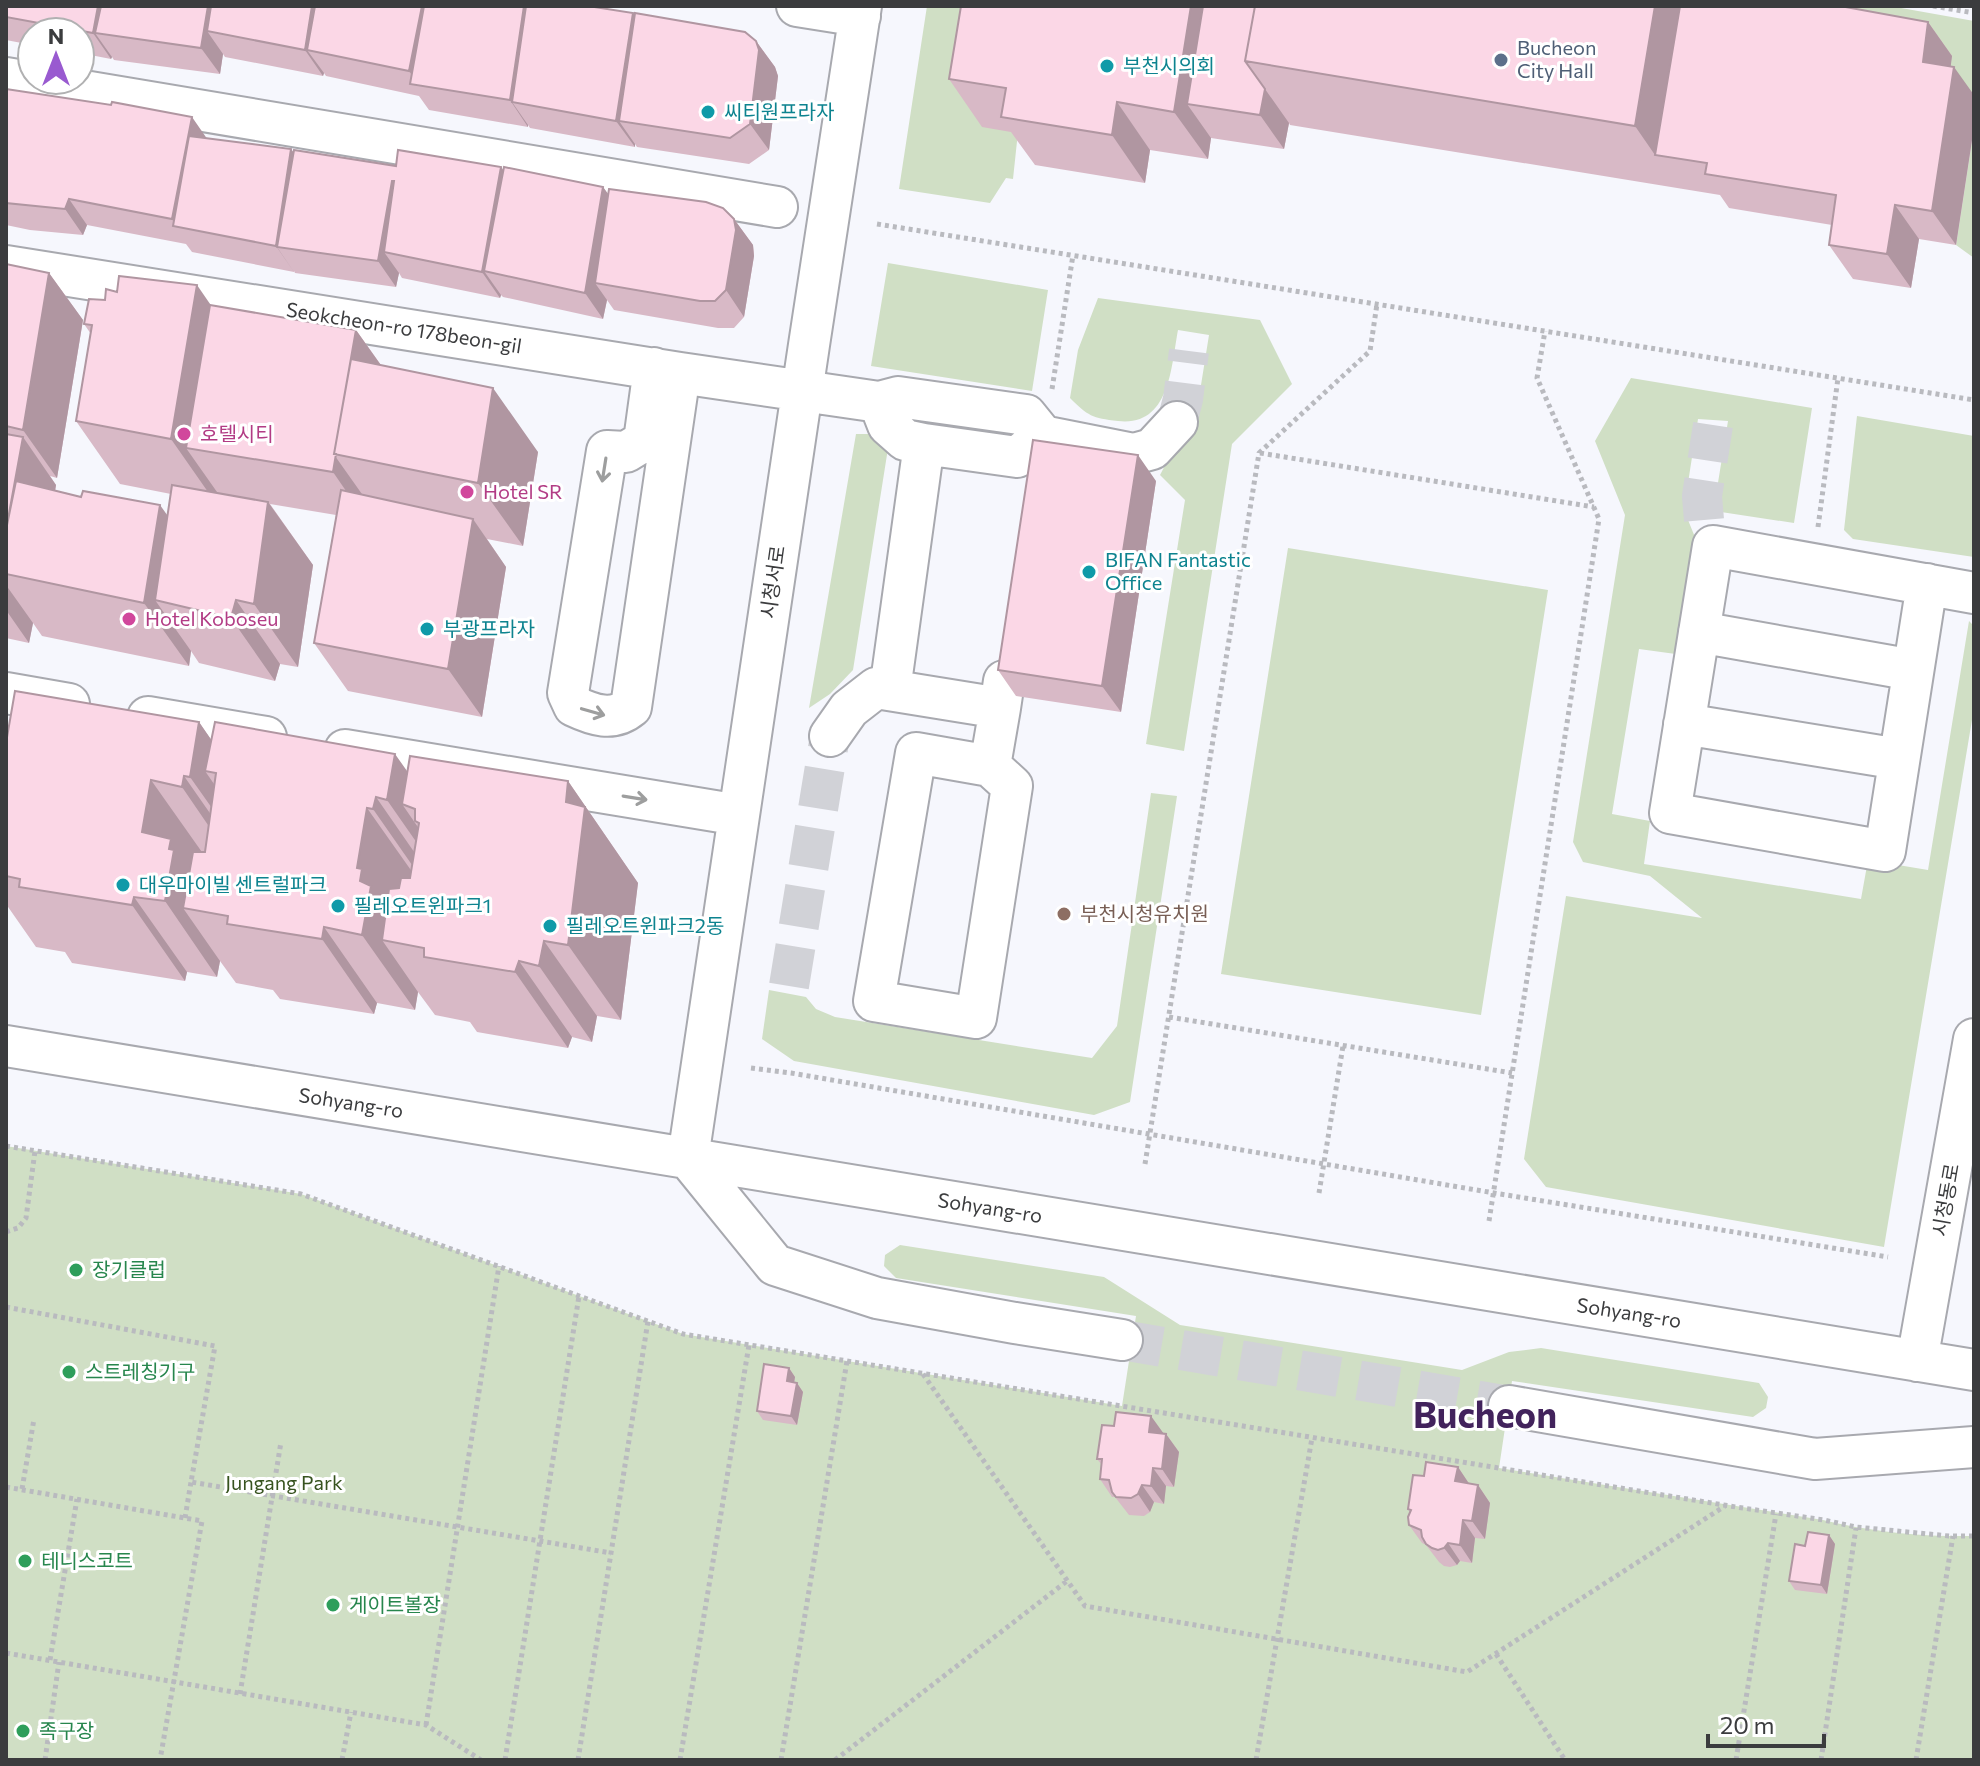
<svg xmlns="http://www.w3.org/2000/svg" width="1980" height="1766" font-family="Commissioner,'Noto Sans KR',sans-serif">
  <rect width="100%" height="100%" fill="#f6f7fd"/>
  <path fill="#d0dfc5" d="M927,6H1002L1018,132L1013,179L1006,178L990,203L899,189Z
    M1838,6H1890L1974,21V100Z
    M1974,127V258L1956,245Z
    M888,263L1048,290L1032,391L871,366Z
    M1098,298L1260,320L1292,384L1232,444L1184,751L1146,744L1185,500L1160,475L1171,454L1187,438L1197,410L1209,335L1178,330C1171,367 1170,427 1118,421C1092,418 1088,416 1070,398L1078,350Z
    M1631,378L1812,408L1794,523L1721,512L1716,495L1728,421L1698,419L1685,502L1688,520L1699,547L1683,655L1639,649L1612,814L1650,821L1644,864L1861,899L1868,860L1928,870L1969,621L1974,626V708L1884,1247L1546,1187L1524,1159L1566,896L1702,918L1650,876L1583,862L1573,842L1625,515L1595,441Z
    M1857,416L1974,436V557L1853,539L1844,530Z
    M856,434H873L889,442L853,670L830,694L809,708Z
    M1288,548L1548,590L1481,1015L1221,974Z
    M1151,793L1177,796L1130,1102L1094,1115L794,1061L762,1039L769,990L806,997L816,1009L835,1017L1092,1058L1117,1026Z
    M6,1146L301,1194L683,1334L1122,1406L1136,1316L896,1278L884,1266L885,1255L900,1245L1104,1277L1180,1325L1462,1370L1509,1352L1541,1348L1759,1383L1768,1397L1766,1408L1753,1417L1512,1381L1499,1468L1823,1520C1872,1532 1924,1537 1974,1536V1760H6Z"/>
  <g fill="none" stroke-linecap="round" stroke-linejoin="round">
    <path stroke="#d1d2d7" stroke-width="40" stroke-dasharray="40 20" stroke-linecap="butt" d="M1177,422L1183,399L1189,351
      M1704,520L1702,496L1713,425
      M789,986L830,736
      M1122,1340L1509,1406"/>
    <defs>
      <path id="minor" d="M797,6L860,16
        M861,6L809,345L688,1158L775,1265L877,1298L1015,1323L1122,1340
        M6,78L777,207
        M6,266L680,373L879,402L898,397L1026,415L1043,436L1134,454L1152,449L1177,422
        M654,368L644,441L626,452L607,451L568,693L574,706C593,715 613,722 631,707L680,373
        M879,402L888,425L905,440L924,444L890,690
        M924,444L1017,457L1043,436
        M1927,584L1885,851L1670,813L1713,546L1974,593
        M1699,632L1913,670
        M6,693L69,704
        M148,717L266,737
        M1684,724L1899,759
        M830,736L849,709L876,688L1000,708L1004,681
        M345,750L739,815
        M990,766L916,753L874,1001L976,1018L1012,786L990,766L1000,708
        M6,1046L1974,1370
        M1917,1361L1974,1039
        M1509,1406L1815,1459L1974,1447"/>
    </defs>
    <use href="#minor" stroke="#a8a9af" stroke-width="44"/>
    <path stroke="#b9babf" stroke-width="5" stroke-dasharray="4 4" stroke-linecap="butt" d="M1933,6L1974,13
      M877,224L1974,400
      M1052,389L1073,255
      M1260,453L1594,507
      M1818,527L1838,378
      M1169,1017L1512,1073
      M751,1068L791,1073L1494,1193L1888,1257
      M6,1146L301,1194L683,1334L1736,1507L1824,1520L1856,1527L1949,1536H1974
      M1145,1164L1259,453L1370,351L1377,304
      M1319,1193L1343,1046
      M1489,1221L1599,519L1537,378L1545,331
      M6,1232L18,1228L26,1218L35,1151
      M6,1307L215,1346L191,1482L611,1553
      M923,1374L1085,1606L1467,1672L1725,1506
      M6,1487L202,1521L160,1760
      M22,1489L34,1419
      M185,1518L191,1482
      M6,1653L426,1725L481,1760
      M1496,1654L1565,1760
      M50,1660L77,1499
      M240,1694L281,1442
      M426,1725L499,1266
      M45,1760L59,1662
      M342,1760L351,1712
      M505,1760L579,1296
      M578,1760L648,1321
      M680,1760L749,1345
      M781,1760L847,1361
      M835,1760L1067,1581
      M1256,1760L1312,1438
      M1736,1760L1776,1514
      M1821,1760L1856,1528
      M1916,1760L1953,1536"/>
    <use href="#minor" stroke="#fff" stroke-width="40"/>
  </g>
  <path fill="#d8b9c6" d="M6,6L633,13L634,15L756,41L775,67L778,76L769,150L749,164L637,147L635,144V147L530,128L528,125V127L429,110L419,96L326,76L324,73L323,76L225,57L223,54L220,74L114,60L112,57L111,59L80,53V32H32V45L6,40Z
    M1928,22L1952,56L1950,66L1974,95V127L1956,245L1919,239L1911,288L1853,279L1829,245L1832,225L1729,208L1720,195L1290,125L1289,123L1284,149L1211,138L1208,159L1150,150L1145,183L1035,165L1011,132L982,127L949,79Z
    M6,89L207,138L291,149L293,152L396,166L501,167L503,170L603,187L608,194L734,219L753,245L754,256L744,317L734,328H718L614,310L607,300L603,319L503,297L501,295L500,298L402,278L399,273L396,287L295,273L294,271V272L192,252L186,244L87,225L83,235L30,230L6,225Z
    M6,264L49,273L83,320L57,478L50,476L56,485L55,491L168,516L171,494L120,484L76,421L91,334L84,324L105,300L117,292L211,306L356,330L381,365L538,452L523,546L487,539L506,567L482,717L348,691L314,643L336,515L270,504L313,565L298,667L280,664L275,681L199,663L191,651L189,666L42,636L33,623L29,643L6,638Z
    M1156,481L1121,712L1016,696L998,670Z
    M199,722L211,740L408,772L568,781L638,883L621,1020L597,1016L592,1042L572,1037L568,1048L477,1032L470,1022L435,1015L418,992L415,1010L377,1003L374,1014L280,999L273,990L236,983L220,961L217,977L187,972L185,981L72,963L65,952L36,947L6,904V743Z
    M789,1368L795,1377L794,1382L797,1383L803,1392L797,1425L763,1420L757,1411Z
    M1164,1434H1166L1179,1452L1174,1487L1166,1486L1164,1504L1154,1502L1150,1512L1144,1516L1129,1515L1115,1497H1112L1100,1479L1102,1465L1097,1459Z
    M1458,1467L1469,1484L1478,1485L1490,1503L1485,1539L1475,1538L1472,1563L1460,1561L1457,1565L1450,1567L1444,1566L1439,1562L1426,1545L1422,1543L1409,1525L1410,1512L1408,1509L1424,1476Z
    M1829,1535L1835,1544L1827,1594L1795,1590L1789,1581L1805,1546Z"/>
  <path fill="#b096a1" d="M98,6H122L95,33L112,57L111,59L93,33Z
    M208,6H231L207,31L223,54L220,74L201,48Z
    M312,6H335L307,50L324,73L323,76L305,50Z
    M422,6H445L419,85L409,71Z
    M524,6H533L512,102L528,125V127L510,100Z
    M1191,6H1232L1187,104L1211,138L1208,159L1174,112Z
    M1655,6H1710L1655,155L1635,126Z
    M633,13L651,39L619,121L635,144V147L616,121Z
    M1928,22L1952,56L1947,96L1923,62Z
    M756,41L775,67L778,76L769,150L750,124Z
    M1954,67L1974,95V127L1956,245L1932,211Z
    M1265,89L1289,123L1284,149L1260,115Z
    M1117,102L1150,150L1145,183L1112,135Z
    M192,117L210,143L178,227L172,219Z
    M291,149L310,176L277,247L294,272L276,246Z
    M501,167L520,194L484,271L501,295L500,298L482,272Z
    M392,181L411,207L384,252L399,273L396,287L378,261Z
    M603,187L622,213L595,283L607,300L603,319L585,293Z
    M69,199L87,225L83,235L65,209Z
    M1895,205L1919,239L1911,288L1887,254Z
    M734,219L753,245L754,256L744,317L726,290Z
    M49,273L83,320L57,478L23,430Z
    M197,285L241,349L186,448L217,492L215,502L171,439Z
    M356,330L390,378L336,454Z
    M493,388L538,452L523,546L478,483Z
    M23,437L56,485L40,581L6,534Z
    M1138,455L1156,481L1121,712L1102,686Z
    M335,456L369,504L366,520L333,472Z
    M268,502L313,565L298,667L254,604Z
    M160,505L205,568L155,600L191,651L189,666L144,603Z
    M473,519L506,567L482,717L448,669Z
    M6,585L33,623L29,643L6,610Z
    M236,600L280,664L275,681L231,618Z
    M199,722L251,797L216,773L205,771L246,830L243,852L190,777Z
    M395,754L448,829L415,809L402,804L442,862L440,876L387,800Z
    M184,776L237,852L234,863L182,787Z
    M151,780L204,855L183,908L220,961L217,977L165,901L142,832Z
    M568,781L638,883L621,1020L568,945L566,802Z
    M376,797L428,872L426,885L373,809Z
    M367,808L420,883L382,940L418,992L415,1010L362,935L360,881L357,868Z
    M134,897L187,972L185,981L132,905Z
    M324,927L377,1003L374,1014L322,939Z
    M544,941L597,1016L592,1042L539,966Z
    M519,961L572,1037L568,1048L515,972Z
    M789,1368L795,1377L793,1390L787,1381Z
    M797,1383L803,1392L797,1425L791,1416Z
    M1151,1416L1164,1434L1149,1432Z
    M1166,1434L1179,1452L1174,1487L1162,1469Z
    M1458,1467L1470,1485L1455,1481Z
    M1153,1468L1166,1486L1164,1504L1151,1486Z
    M1142,1485L1154,1502L1150,1512L1138,1494Z
    M1478,1485L1490,1503L1485,1539L1472,1521Z
    M1463,1520L1475,1538L1472,1563L1460,1545Z
    M1829,1535L1835,1544L1827,1594L1821,1585Z
    M1448,1543L1460,1561L1457,1565L1444,1548Z"/>
  <path fill="#fbd7e6" stroke="#b096a1" stroke-width="2" d="M6,6H98L93,33L6,17Z
    M101,6H208L201,48L95,33Z
    M211,6H312L305,50L207,31Z
    M315,6H422L409,71L307,50Z
    M424,6H524L510,100L410,84Z
    M526,6H588L633,13L616,121L512,102Z
    M961,6H1191L1174,112L1117,102L1112,135L1001,117L1006,88L949,79Z
    M1203,6H1255L1245,61L1265,89L1260,115L1187,104Z
    M1255,6H1655L1635,126L1245,61Z
    M1680,6H1840L1928,22L1923,62L1954,67L1932,211L1895,205L1887,254L1829,245L1836,195L1705,174L1707,163L1655,155Z
    M635,13L745,32L756,41L759,50L750,124L730,138L619,121Z
    M6,89L111,105L112,102L192,117L172,219L69,199L65,209L6,203Z
    M189,136L291,149L276,246L173,226Z
    M294,150L396,166L398,150L501,167L482,272L384,252L394,181H392L378,261L277,247Z
    M504,167L603,187L585,293L484,271Z
    M609,189L706,202L723,208L734,219L736,230L726,290L715,301H700L595,283Z
    M6,264L49,273L23,430L6,426Z
    M119,276L197,285L171,439L76,421L92,325L84,324L89,299L105,300L106,289L117,292Z
    M210,305L356,330L334,454H336L333,472L186,448Z
    M351,359L493,388L478,483L334,454Z
    M6,434L23,437L6,530Z
    M1033,440L1138,455L1102,686L998,670Z
    M16,481L81,497L83,491L160,505L144,603L6,574V530Z
    M172,485L268,502L254,604L236,600L231,618L155,600Z
    M341,490L473,519L448,669L314,643Z
    M15,691L199,722L190,777L184,776L182,787L151,780L142,832L171,839L169,849L174,850L165,901L134,897L132,905L19,887L20,879L6,876V743Z
    M215,722L395,754L387,800L376,797L373,809L367,808L357,868L362,869L360,881L371,886L362,935L324,927L322,939L227,924L228,916L183,908L193,852H205L216,773L205,771Z
    M410,756L568,781L566,802L585,807L568,945L544,941L539,966L519,961L515,972L424,957V948L382,940L389,889L399,888L401,878H410L419,823L415,821V809L402,804Z
    M764,1364L789,1368L787,1381L797,1383L791,1416L757,1411Z
    M1116,1412L1151,1416L1149,1432L1166,1434L1162,1469L1153,1468L1151,1486L1142,1485L1138,1494L1131,1498L1116,1497L1112,1492L1109,1480L1100,1479L1102,1459H1097L1102,1425L1114,1426Z
    M1426,1462L1458,1467L1455,1481L1478,1485L1472,1521L1463,1520L1460,1545L1448,1543L1444,1548L1438,1550L1432,1548L1426,1544L1422,1537L1421,1530L1409,1525L1408,1517L1411,1510L1408,1509L1413,1475L1424,1476Z
    M1808,1532L1829,1535L1821,1585L1789,1581L1795,1544L1805,1546Z"/>
  <defs><path id="oneway-shaft" d="M-6 0H5M1.5-3L5.5 0L1.5 3" fill="none" stroke-width="1.6" stroke-linecap="round" stroke-linejoin="round" transform="scale(2)"/></defs>
  <g stroke="#9d9e9e">
    <use href="#oneway-shaft" transform="translate(604 470) rotate(99)"/>
    <use href="#oneway-shaft" transform="translate(593 712) rotate(16)"/>
    <use href="#oneway-shaft" transform="translate(635 798) rotate(9)"/>
  </g>
  <circle fill="#5c6f8a" stroke="#fff" stroke-width="3" cx="1501" cy="60" r="8"/>
  <g fill="#0f9aa8" stroke="#fff" stroke-width="3">
    <circle cx="1107" cy="66" r="8"/>
    <circle cx="708" cy="112" r="8"/>
    <circle cx="1089" cy="572" r="8"/>
    <circle cx="427" cy="629" r="8"/>
    <circle cx="123" cy="885" r="8"/>
    <circle cx="338" cy="906" r="8"/>
    <circle cx="550" cy="926" r="8"/>
  </g>
  <g fill="#d1479c" stroke="#fff" stroke-width="3">
    <circle cx="184" cy="434" r="8"/>
    <circle cx="467" cy="492" r="8"/>
    <circle cx="129" cy="619" r="8"/>
  </g>
  <circle fill="#8d6e63" stroke="#fff" stroke-width="3" cx="1064" cy="914" r="8"/>
  <g fill="#2e9e5b" stroke="#fff" stroke-width="3">
    <circle cx="76" cy="1270" r="8"/>
    <circle cx="69" cy="1372" r="8"/>
    <circle cx="25" cy="1561" r="8"/>
    <circle cx="333" cy="1605" r="8"/>
    <circle cx="23" cy="1731" r="8"/>
  </g>
  <g text-anchor="middle" stroke-width="6" stroke-linejoin="round" paint-order="stroke">
    <g font-size="20" fill="#4e5e75" stroke="#fff" text-anchor="start">
      <text x="1517" y="55">Bucheon<tspan x="1517" dy="23">City Hall</tspan></text>
    </g>
    <g font-size="20" fill="#0d838f" stroke="#fff" text-anchor="start">
      <text x="1123" y="73">부천시의회</text>
      <text x="724" y="119">씨티원프라자</text>
      <text x="1105" y="567">BIFAN Fantastic<tspan x="1105" dy="23">Office</tspan></text>
      <text x="443" y="636">부광프라자</text>
      <text x="139" y="892">대우마이빌 센트럴파크</text>
      <text x="354" y="913">필레오트윈파크1</text>
      <text x="566" y="933">필레오트윈파크2동</text>
    </g>
    <g font-size="20" fill="#3b3c3e" stroke="#fff">
      <text transform="translate(404 328) rotate(9)" y="7">Seokcheon-ro 178beon-gil</text>
      <text transform="translate(773 582) rotate(-82)" y="7">시청서로</text>
      <text transform="translate(351 1103) rotate(9)" y="7">Sohyang-ro</text>
      <text transform="translate(1946 1200) rotate(-80)" y="7">시청동로</text>
      <text transform="translate(990 1208) rotate(9)" y="7">Sohyang-ro</text>
      <text transform="translate(1629 1313) rotate(9)" y="7">Sohyang-ro</text>
    </g>
    <g font-size="20" fill="#b23c85" stroke="#fff" text-anchor="start">
      <text x="200" y="441">호텔시티</text>
      <text x="483" y="499">Hotel SR</text>
      <text x="145" y="626">Hotel Koboseu</text>
    </g>
    <g font-size="20" fill="#785e54" stroke="#fff" text-anchor="start">
      <text x="1080" y="921">부천시청유치원</text>
    </g>
    <g font-size="20" fill="#27864d" stroke="#fff" text-anchor="start">
      <text x="92" y="1277">장기클럽</text>
      <text x="85" y="1379">스트레칭기구</text>
      <text x="41" y="1568">테니스코트</text>
      <text x="349" y="1612">게이트볼장</text>
      <text x="39" y="1738">족구장</text>
    </g>
    <g font-size="20" fill="#37531f" stroke="#fff">
      <text x="284" y="1490">Jungang Park</text>
    </g>
    <g font-size="36" font-weight="bold" fill="#42235c" stroke="#fff">
      <text x="1485" y="1428">Bucheon</text>
    </g>
  </g>
  <rect width="1980" height="1766" fill="none" stroke="#3b3c3e" stroke-width="16"/>
  <g transform="translate(56 56)"><circle r="38" fill="#ffffff" stroke="#b1b1b2" stroke-width="2"/>
  <path d="M0-6L14 30L0 20L-14 30Z" fill="#995ad0"/>
  <text y="-12" font-size="22" font-weight="bold" text-anchor="middle" fill="#3b3c3e">N</text>
  </g>
  <path d="M1708 1734v12h116v-12" fill="none" stroke="#3b3c3e" stroke-width="4"/>
  <text x="1720" y="1734" font-size="24" fill="#3b3c3e" stroke="#ffffff" stroke-width="6" paint-order="stroke">20 m</text>
</svg>
